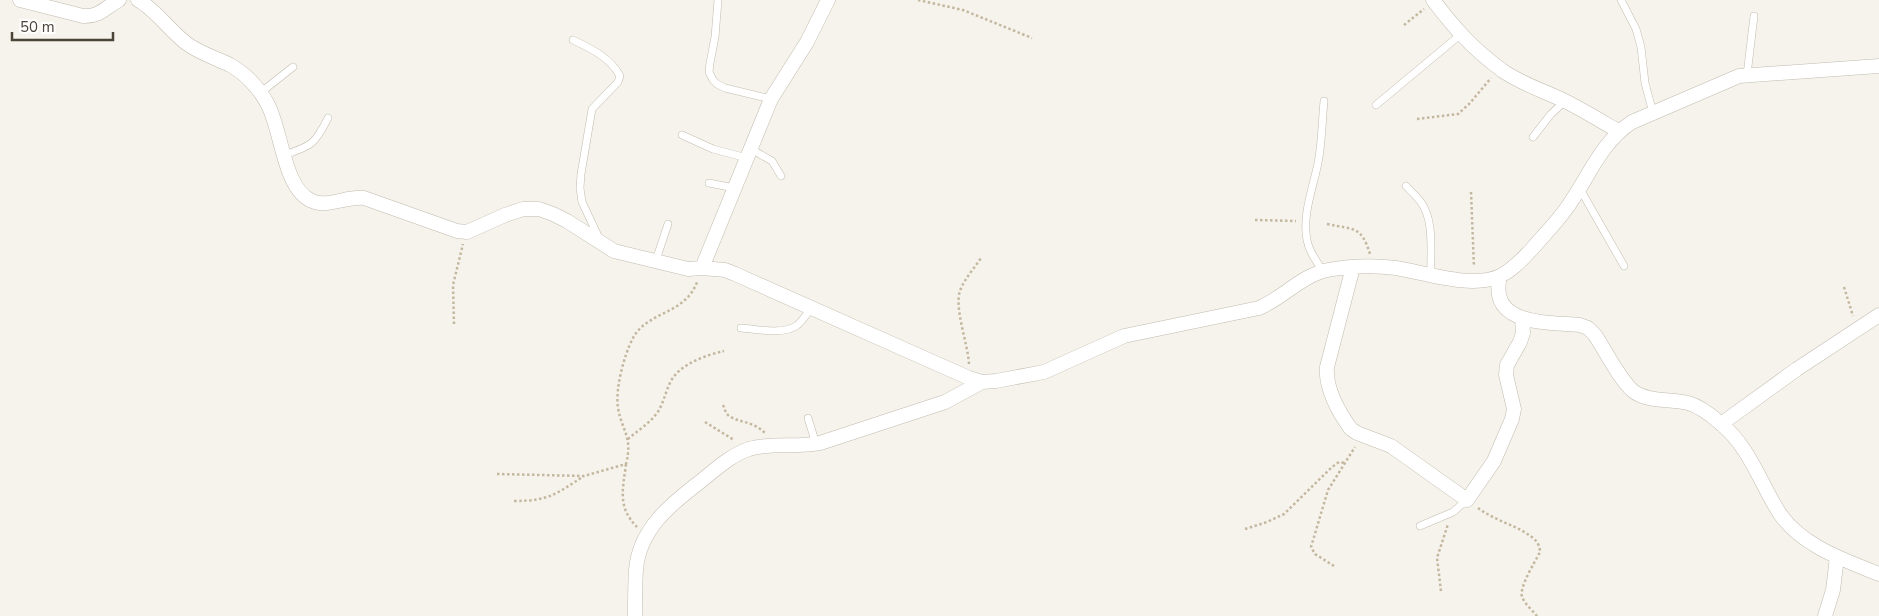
<svg xmlns="http://www.w3.org/2000/svg" width="1879" height="616" font-family="'Nunito Sans',sans-serif">
  <rect width="100%" height="100%" fill="#f6f3ec"/>
  <g fill="none" stroke-linecap="round" stroke-linejoin="round">
    <defs>
      <path id="service" d="M718,0L715,37L710,63L709,72L713,80L717,84L725,88L771,99
        M1621,0L1636,29L1641,47L1645,83L1653,113
        M573,40C590,48 611,58 620,76L618,82L592,109L581,174L580,188L582,202L599,238
        M1747,75L1754,16
        M260,93L293,67
        M1376,105L1460,35
        M682,135L713,149L747,158
        M1533,137L1551,114L1565,101
        M751,149L772,161L781,176
        M284,155C312,146 315,144 328,118
        M709,183L734,188
        M1406,186C1411,191 1416,196 1420,201C1435,220 1430,252 1431,274
        M1580,189L1624,266
        M656,260L668,224
        M1323,271C1317,262 1309,252 1307,240C1302,215 1313,188 1318,163C1322,143 1322,121 1324,101
        M741,328C757,329 782,335 796,326C802,322 807,314 811,308
        M808,418L816,444
        M1420,526L1453,512L1467,500"/>
      <path id="minor" d="M20,0L83,16C100,17 106,7 119,0
        M138,0C156,10 169,30 186,43C199,53 216,58 230,65C245,73 259,88 267,103C282,129 283,189 312,201C327,208 347,196 364,198L457,231L467,232L505,215L523,209H539L553,214L567,221L614,251L688,269L702,268L725,270L735,274L969,378L982,382L996,381L1044,372L1124,336L1259,308C1283,298 1302,275 1328,270C1349,266 1374,265 1396,268C1426,273 1472,289 1500,276C1513,270 1522,259 1532,249C1543,236 1556,223 1566,209C1588,179 1600,143 1632,122L1739,76L1879,66
        M1433,0C1455,29 1473,49 1503,71C1522,84 1544,91 1565,101C1583,110 1601,121 1618,131
        M1353,267L1327,367C1325,388 1339,413 1351,429L1357,433L1391,446L1467,500L1494,461L1512,419L1514,409L1506,375L1507,365L1520,342L1523,333L1522,320
        M702,268L771,99L807,42L828,0
        M1500,276C1488,326 1547,322 1580,325L1588,328L1595,335C1605,350 1620,380 1633,391C1647,402 1671,399 1688,403C1699,406 1711,415 1720,423C1750,447 1760,483 1780,514C1802,546 1844,560 1879,574
        M1721,424L1797,369L1879,315
        M635,616C635,601 635,585 636,570C639,529 671,504 701,481C716,469 731,455 749,449C772,442 797,448 820,443L945,402L982,382
        M1825,616L1833,590L1837,557"/>
    </defs>
    <use href="#service" stroke="#c2bbae" stroke-width="8"/>
    <use href="#minor" stroke="#c2bbae" stroke-width="15"/>
    <path stroke="#c4b79f" stroke-width="2.5" stroke-dasharray="2.5 2.5" stroke-linecap="butt" d="M918,0L963,10L1032,38
      M1404,25L1424,9
      M1417,119L1458,114L1470,103L1491,78
      M1471,192L1474,267
      M1255,220L1296,221
      M1327,224C1354,230 1361,225 1370,254
      M1844,287L1853,316
      M454,324L453,285L463,244
      M969,364C968,344 954,308 960,291C964,279 974,269 981,258
      M723,405C725,409 725,413 729,416C740,423 753,421 765,433
      M705,422L734,440
      M628,439C637,431 649,424 657,413C664,403 665,392 671,381C680,364 706,355 724,351
      M626,464C623,489 617,507 637,527
      M497,474L584,476L626,464C633,437 622,431 618,408C615,389 624,355 633,338C647,311 685,315 697,282
      M514,501C549,501 556,494 584,476
      M1478,508C1495,521 1517,525 1533,538C1538,542 1540,547 1540,552C1535,562 1519,587 1522,597C1525,604 1532,610 1537,616
      M1245,529L1267,522L1284,514L1332,467L1339,462L1345,463
      M1334,566L1315,554L1311,547L1328,490L1355,447
      M1441,591L1437,558L1448,524"/>
    <use href="#service" stroke="#fff" stroke-width="7"/>
    <use href="#minor" stroke="#fff" stroke-width="14"/>
  </g>
  <path d="M12 32v8h101v-8" fill="none" stroke="#4b4439" stroke-width="2.5"/>
  <text x="20" y="32" font-size="15" fill="#4b4439" stroke="#ffffff" stroke-width="4" paint-order="stroke">50 m</text>
</svg>
